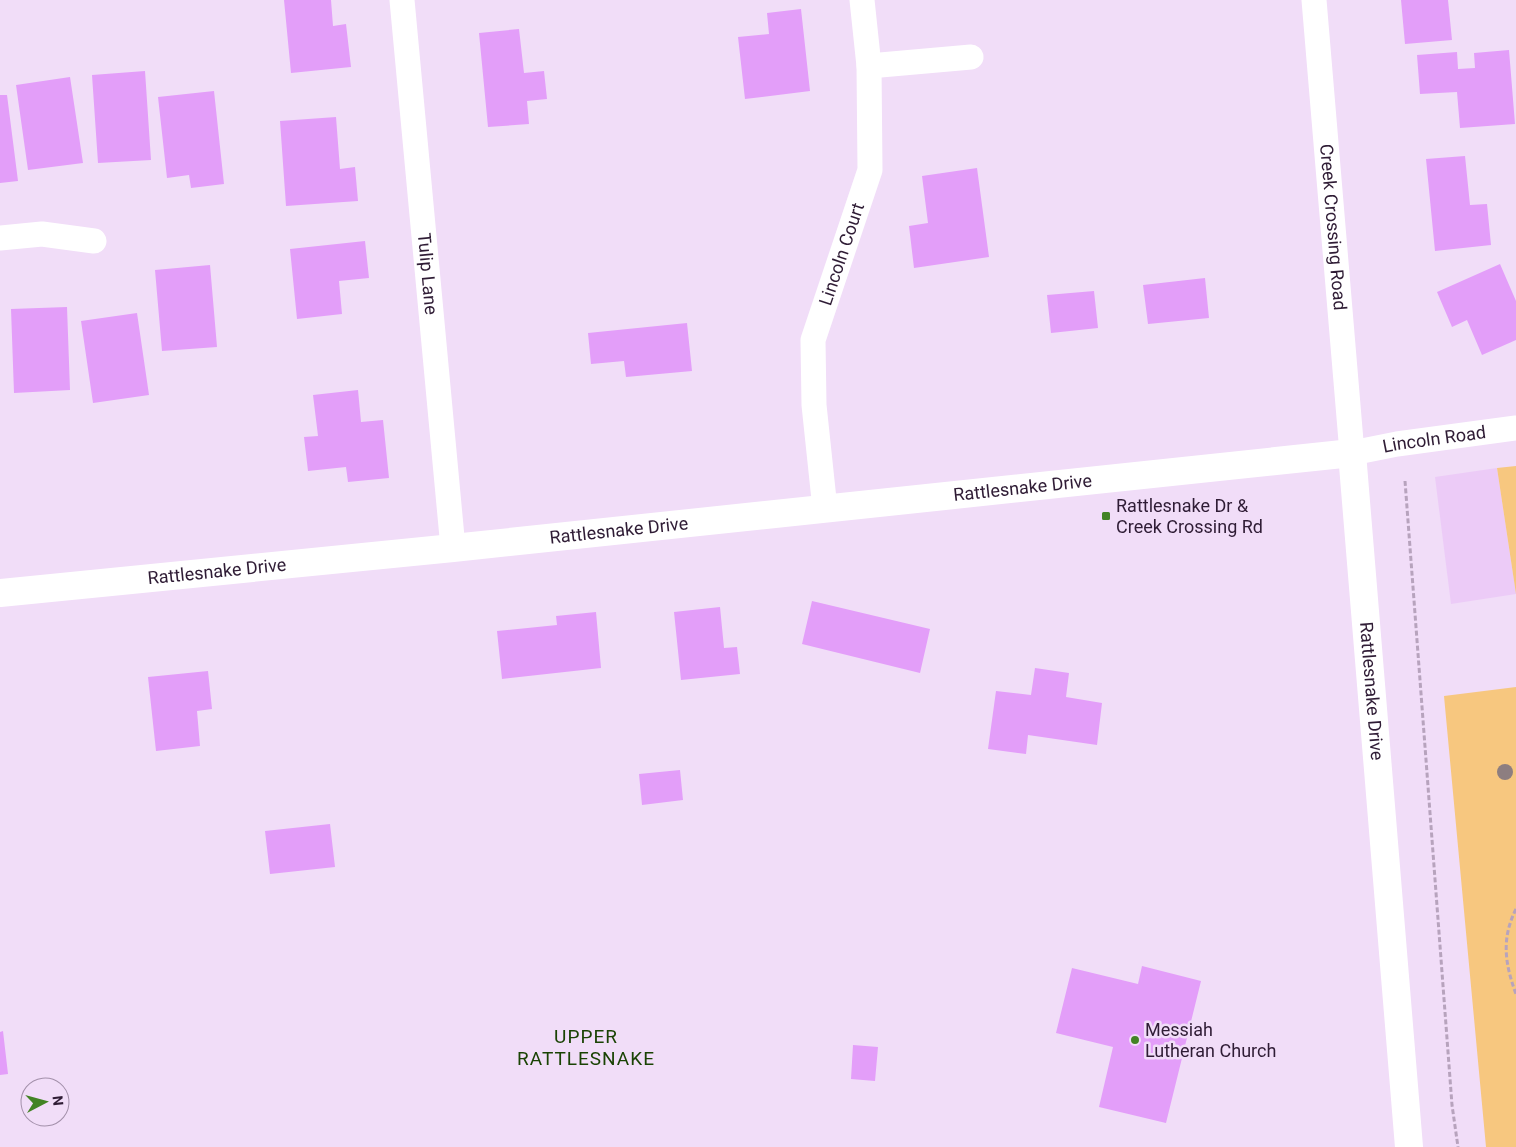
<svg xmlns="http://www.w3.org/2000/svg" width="1516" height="1147" font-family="Roboto,sans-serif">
  <rect width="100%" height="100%" fill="#f1ddf8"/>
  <path fill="#eccbf7" d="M1497,468L1516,594L1451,604L1435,477Z"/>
  <path fill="#f7c77f" d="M1516,466V594L1497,468Z
    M1516,687V1147H1486L1444,696Z"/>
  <path fill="#e39ef9" d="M284,0H331L333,26L346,24L351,67L291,73Z
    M1401,0H1448L1452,40L1405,44Z
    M801,9L810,91L745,99L738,37L769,34L767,13Z
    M519,29L524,73L544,71L547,99L527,101L529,124L488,127L479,33Z
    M1509,50L1515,124L1460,128L1457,92L1420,94L1417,55L1457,52L1458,69L1475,68L1474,53Z
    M145,71L151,160L98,163L92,75Z
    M70,77L83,163L28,170L16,85Z
    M214,91L224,184L191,188L189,175L167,178L158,97Z
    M0,95H7L18,181L0,183Z
    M336,117L340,169L355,167L358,201L286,206L280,121Z
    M1465,156L1470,205L1487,204L1491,245L1435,251L1426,159Z
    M977,168L989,257L914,268L909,226L928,223L922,176Z
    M365,241L369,278L339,281L342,314L297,319L290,249Z
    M1500,264L1516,301V340L1482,355L1467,320L1452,327L1437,292Z
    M210,265L217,347L162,351L155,270Z
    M1205,278L1209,318L1148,324L1143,285Z
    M1094,291L1098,328L1051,333L1047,295Z
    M67,307L70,390L14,393L11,309Z
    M137,313L149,395L93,403L81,321Z
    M687,323L692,371L626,377L624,361L591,364L588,333Z
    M358,390L361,422L383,420L389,478L348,482L346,467L308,471L304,437L318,436L313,395Z
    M812,601L930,629L920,673L802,644Z
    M720,607L724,648L737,647L740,674L681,680L674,612Z
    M596,612L601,668L502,679L497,631L557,625L556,616Z
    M1035,668L1069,673L1066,697L1102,703L1097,745L1028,735L1026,754L988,749L996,691L1031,695Z
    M208,671L212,709L197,711L200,746L156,751L148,677Z
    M680,770L683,800L642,805L639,774Z
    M330,824L335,867L270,874L265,831Z
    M1142,966L1201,981L1166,1123L1099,1107L1113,1047L1056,1033L1072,968L1138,984Z
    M3,1031L8,1074L0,1075V1032Z
    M853,1045L878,1047L875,1081L851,1079Z"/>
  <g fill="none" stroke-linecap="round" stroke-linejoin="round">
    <path stroke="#b7a3bd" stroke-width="3" stroke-dasharray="5 2.5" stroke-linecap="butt" d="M1405,481L1452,1105L1458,1147
      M1516,909C1501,939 1505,964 1516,994"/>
    <g stroke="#fff" stroke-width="25">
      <path id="s1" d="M402,0L453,548"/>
      <path id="s2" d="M1314,0L1352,453L1397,444L1516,428"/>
      <path d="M869,66L971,57"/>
      <path d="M0,238L42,234L94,241"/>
      <path id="s3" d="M825,509L814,405L813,340L870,170L869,66L862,0"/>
    </g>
    <path stroke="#fff" stroke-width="28" id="s4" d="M0,593L453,548L1352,453L1409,1147"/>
  </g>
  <circle fill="#8d7e80" cx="1505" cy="772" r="8"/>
  <g fill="#428324" stroke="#f1ddf8" stroke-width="2">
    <rect x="1101" y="511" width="10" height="10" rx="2.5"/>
    <circle cx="1135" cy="1040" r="5"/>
  </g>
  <g text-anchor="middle" stroke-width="5" stroke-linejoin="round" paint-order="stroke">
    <g font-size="18" fill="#2f1c35" stroke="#f1ddf8">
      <text dy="6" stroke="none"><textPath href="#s2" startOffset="228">Creek Crossing Road</textPath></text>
      <text dy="6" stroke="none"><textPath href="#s3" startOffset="260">Lincoln Court</textPath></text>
      <text dy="6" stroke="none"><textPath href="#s1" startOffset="275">Tulip Lane</textPath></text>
      <text dy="6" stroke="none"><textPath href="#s2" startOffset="538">Lincoln Road</textPath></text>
      <text dy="6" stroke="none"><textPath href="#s4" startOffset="1028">Rattlesnake Drive</textPath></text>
      <text dy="6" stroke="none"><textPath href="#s4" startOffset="622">Rattlesnake Drive</textPath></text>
      <text dy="6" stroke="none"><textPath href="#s4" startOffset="218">Rattlesnake Drive</textPath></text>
      <text dy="6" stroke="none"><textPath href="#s4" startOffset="1598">Rattlesnake Drive</textPath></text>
    </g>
    <g font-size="18" fill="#2f1c35" stroke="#f1ddf8" text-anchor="start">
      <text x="1116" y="512">Rattlesnake Dr &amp;<tspan x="1116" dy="21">Creek Crossing Rd</tspan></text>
      <text x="1145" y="1036">Messiah<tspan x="1145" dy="21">Lutheran Church</tspan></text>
    </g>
    <g font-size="19" letter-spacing="1" fill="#1a4304" stroke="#f1ddf8">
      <text x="586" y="1043">UPPER<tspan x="586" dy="22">RATTLESNAKE</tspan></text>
    </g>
  </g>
  <g transform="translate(45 1102) rotate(84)"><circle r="24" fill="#f1ddf8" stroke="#a390aa"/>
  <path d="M0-4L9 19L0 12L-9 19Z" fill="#428324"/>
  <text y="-8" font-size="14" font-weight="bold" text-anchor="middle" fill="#2f1c35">N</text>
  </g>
</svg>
